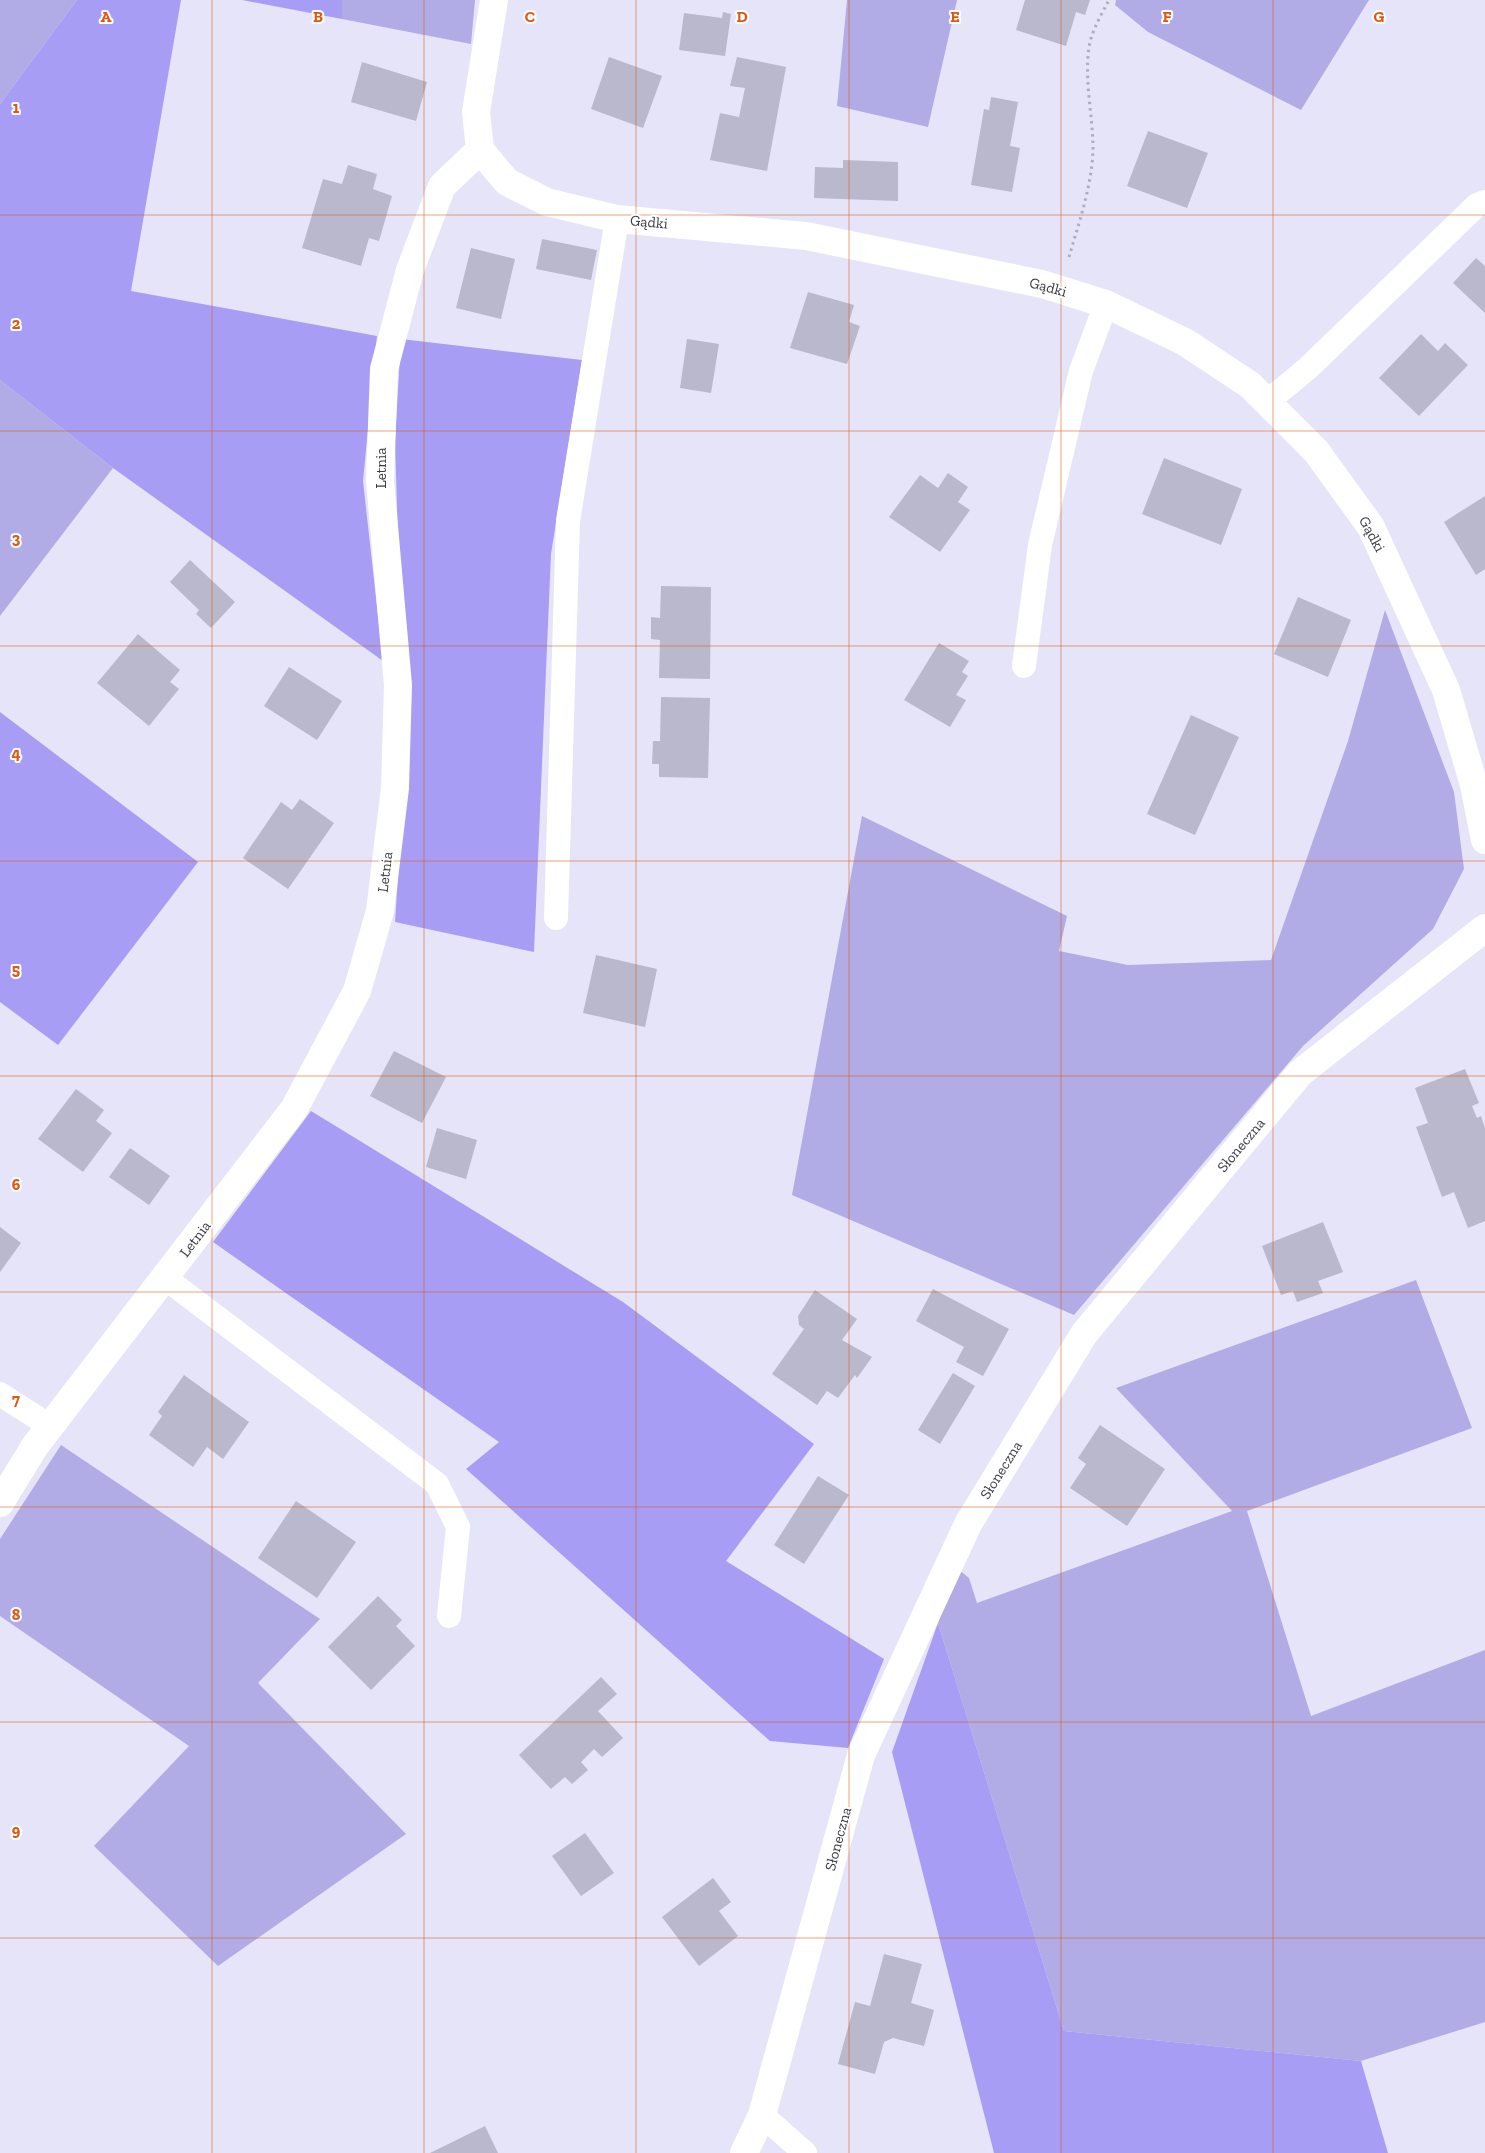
<svg xmlns="http://www.w3.org/2000/svg" width="1485" height="2153" font-family="'Zilla Slab',serif">
  <rect width="100%" height="100%" fill="#e5e4f9"/>
  <path fill="#b2ace6" d="M0,0H77L0,104Z
    M342,0H475L471,44L342,19Z
    M847,0H957L928,127L837,106Z
    M1116,0H1369L1301,110L1148,32L1115,5Z
    M0,380L113,468L0,616Z
    M1385,610L1454,792L1464,869L1433,929L1303,1046L1074,1315L792,1195L862,816L1067,916L1059,951L1128,965L1271,960L1348,741Z
    M1416,1280L1472,1428L1247,1511L1311,1716L1485,1650V2022L1361,2061L1064,2031L938,1623L958,1569L969,1578L977,1603L1232,1511L1116,1388Z
    M61,1445L320,1619L258,1683L406,1834L218,1966L94,1846L189,1746L0,1616V1539Z"/>
  <path fill="#a89df5" d="M77,0H181L131,291L377,336L363,481L383,661L113,468L0,380V104Z
    M242,0H342V19Z
    M401,339L582,360L551,554L534,952L395,922L411,682L398,541L395,441Z
    M0,712L198,862L58,1045L0,1002Z
    M311,1111L623,1302L814,1444L726,1561L884,1659L848,1748L770,1741L466,1469L499,1442L213,1242Z
    M938,1623L1064,2031L1361,2061L1388,2153H994L892,1752Z"/>
  <path fill="#b9b8cc" d="M1025,0H1090L1085,15L1076,12L1066,46L1016,30Z
    M723,12L731,14L725,56L679,50L684,13L722,18Z
    M609,57L662,76L643,128L591,109Z
    M737,57L786,67L767,171L710,160L720,113L739,117L745,88L730,86Z
    M362,62L427,82L416,121L351,102Z
    M991,97L1018,102L1010,146L1020,148L1012,192L971,185L984,109L989,110Z
    M1148,131L1208,153L1187,208L1127,186Z
    M843,160L898,162V201L814,198L815,167L843,168Z
    M348,165L377,174L373,189L392,196L379,241L369,238L361,266L302,248L323,179L342,184Z
    M542,239L597,250L591,280L536,269Z
    M471,248L515,259L501,319L456,308Z
    M1476,258L1485,266V313L1453,283Z
    M808,292L854,305L849,322L860,326L847,364L790,348Z
    M1421,334L1438,351L1445,343L1468,365L1419,416L1379,378Z
    M687,339L719,344L711,393L680,388Z
    M1164,458L1242,489L1221,545L1142,514Z
    M948,473L968,487L958,502L970,510L940,552L889,517L920,475L938,488Z
    M1485,496V569L1476,575L1444,522Z
    M190,560L235,602L211,628L196,614L199,610L170,582Z
    M661,586L711,587L710,679L659,678L660,640L651,639V617L660,618Z
    M1298,597L1351,620L1328,677L1274,654Z
    M138,634L180,670L170,682L179,689L149,726L97,683Z
    M939,643L969,661L962,672L968,676L956,695L966,700L950,727L904,700Z
    M289,667L342,701L317,740L264,706Z
    M661,697L710,698L708,778L659,777V764H652L653,741H660Z
    M1191,715L1239,737L1195,835L1147,814Z
    M300,799L334,823L288,889L243,858L281,802L292,810Z
    M596,955L657,969L645,1027L583,1013Z
    M394,1051L446,1077L422,1123L370,1096Z
    M1465,1069L1479,1103L1472,1106L1477,1118L1481,1116L1485,1128V1221L1468,1228L1454,1192L1442,1197L1416,1127L1428,1123L1415,1088Z
    M76,1089L104,1110L96,1121L112,1133L83,1172L38,1139Z
    M437,1128L477,1140L466,1179L426,1167Z
    M130,1148L170,1176L149,1205L109,1177Z
    M1323,1222L1343,1272L1318,1281L1323,1293L1297,1302L1293,1291L1281,1295L1262,1246Z
    M0,1227L21,1243L0,1272Z
    M933,1289L1009,1329L983,1376L956,1362L964,1347L916,1321Z
    M815,1290L857,1319L842,1340L872,1357L857,1378L855,1375L838,1398L827,1391L817,1405L772,1374L804,1329L799,1325L798,1316Z
    M953,1373L975,1386L940,1444L918,1430Z
    M184,1375L249,1422L223,1459L207,1447L193,1467L149,1435L162,1416L158,1412Z
    M1100,1425L1165,1469L1127,1526L1070,1488L1086,1464L1078,1458Z
    M818,1476L849,1495L804,1564L774,1545Z
    M296,1501L356,1542L317,1598L258,1558Z
    M378,1596L402,1620L396,1626L415,1646L371,1690L328,1647Z
    M601,1677L617,1694L598,1711L623,1738L602,1757L594,1749L581,1762L588,1770L572,1784L565,1777L551,1789L519,1755Z
    M585,1833L614,1873L581,1896L552,1856Z
    M713,1878L731,1902L719,1911L738,1936L699,1966L662,1917Z
    M884,1954L922,1964L911,2003L934,2010L924,2046L893,2038L884,2042L875,2074L838,2064L855,2002L870,2006Z
    M485,2126L498,2153H430Z"/>
  <g fill="none" stroke-linecap="round" stroke-linejoin="round">
    <path stroke="#aeadbe" stroke-width="3" stroke-dasharray="2.5 4" stroke-linecap="butt" d="M1069,257C1079,222 1092,186 1093,149C1093,114 1083,76 1090,42C1094,27 1102,13 1109,0"/>
    <path stroke="#fff" stroke-width="24" d="M1267,402L1308,368L1477,205L1485,202
      M1024,666L1040,545L1081,371L1106,304
      M556,918L568,521L617,219
      M165,1278L437,1484L458,1527L449,1616
      M0,1394L50,1426
      M762,2115L805,2153"/>
    <path stroke="#fff" stroke-width="28" d="M494,0L476,112L480,150L507,182L547,202L617,219L806,236L1042,284L1106,304L1185,342L1250,385L1316,451L1371,527L1446,690L1474,785L1485,840
      M0,1503L35,1446L294,1109L357,991L380,911L395,788L398,685L380,481L384,369L410,270L442,186L480,150
      M744,2153L762,2115L861,1755L968,1524L1084,1334L1300,1073L1485,928"/>
  </g>
  <path fill="none" stroke="#df580f" stroke-width="1" stroke-opacity="0.55" d="M212,0V2153M424,0V2153M636,0V2153M849,0V2153M1061,0V2153M1273,0V2153M0,215H1485M0,431H1485M0,646H1485M0,861H1485M0,1076H1485M0,1292H1485M0,1507H1485M0,1722H1485M0,1938H1485"/>
  <g text-anchor="middle" stroke-width="4" stroke-linejoin="round" paint-order="stroke">
    <g font-size="15" fill="#3b3b43" stroke="#fff">
      <text transform="translate(649 222) rotate(5)" y="5">Gądki</text>
      <text transform="translate(1048 287) rotate(15)" y="5">Gądki</text>
      <text transform="translate(381 468) rotate(-90)" y="5">Letnia</text>
      <text transform="translate(1372 534) rotate(61)" y="5">Gądki</text>
      <text transform="translate(385 872) rotate(-83)" y="5">Letnia</text>
      <text transform="translate(1241 1145) rotate(-50)" y="5">Słoneczna</text>
      <text transform="translate(195 1239) rotate(-53)" y="5">Letnia</text>
      <text transform="translate(1001 1470) rotate(-58)" y="5">Słoneczna</text>
      <text transform="translate(838 1839) rotate(-75)" y="5">Słoneczna</text>
    </g>
  </g>
  <g font-size="16" text-anchor="middle" font-weight="bold" fill="#df580f" stroke="#fff" stroke-width="4" stroke-linejoin="round" paint-order="stroke">
    <text x="106" y="22">A</text>
    <text x="318" y="22">B</text>
    <text x="530" y="22">C</text>
    <text x="742" y="22">D</text>
    <text x="955" y="22">E</text>
    <text x="1167" y="22">F</text>
    <text x="1379" y="22">G</text>
    <text x="16" y="113">1</text>
    <text x="16" y="329">2</text>
    <text x="16" y="544">3</text>
    <text x="16" y="759">4</text>
    <text x="16" y="975">5</text>
    <text x="16" y="1190">6</text>
    <text x="16" y="1405">7</text>
    <text x="16" y="1620">8</text>
    <text x="16" y="1836">9</text>
  </g>
</svg>
